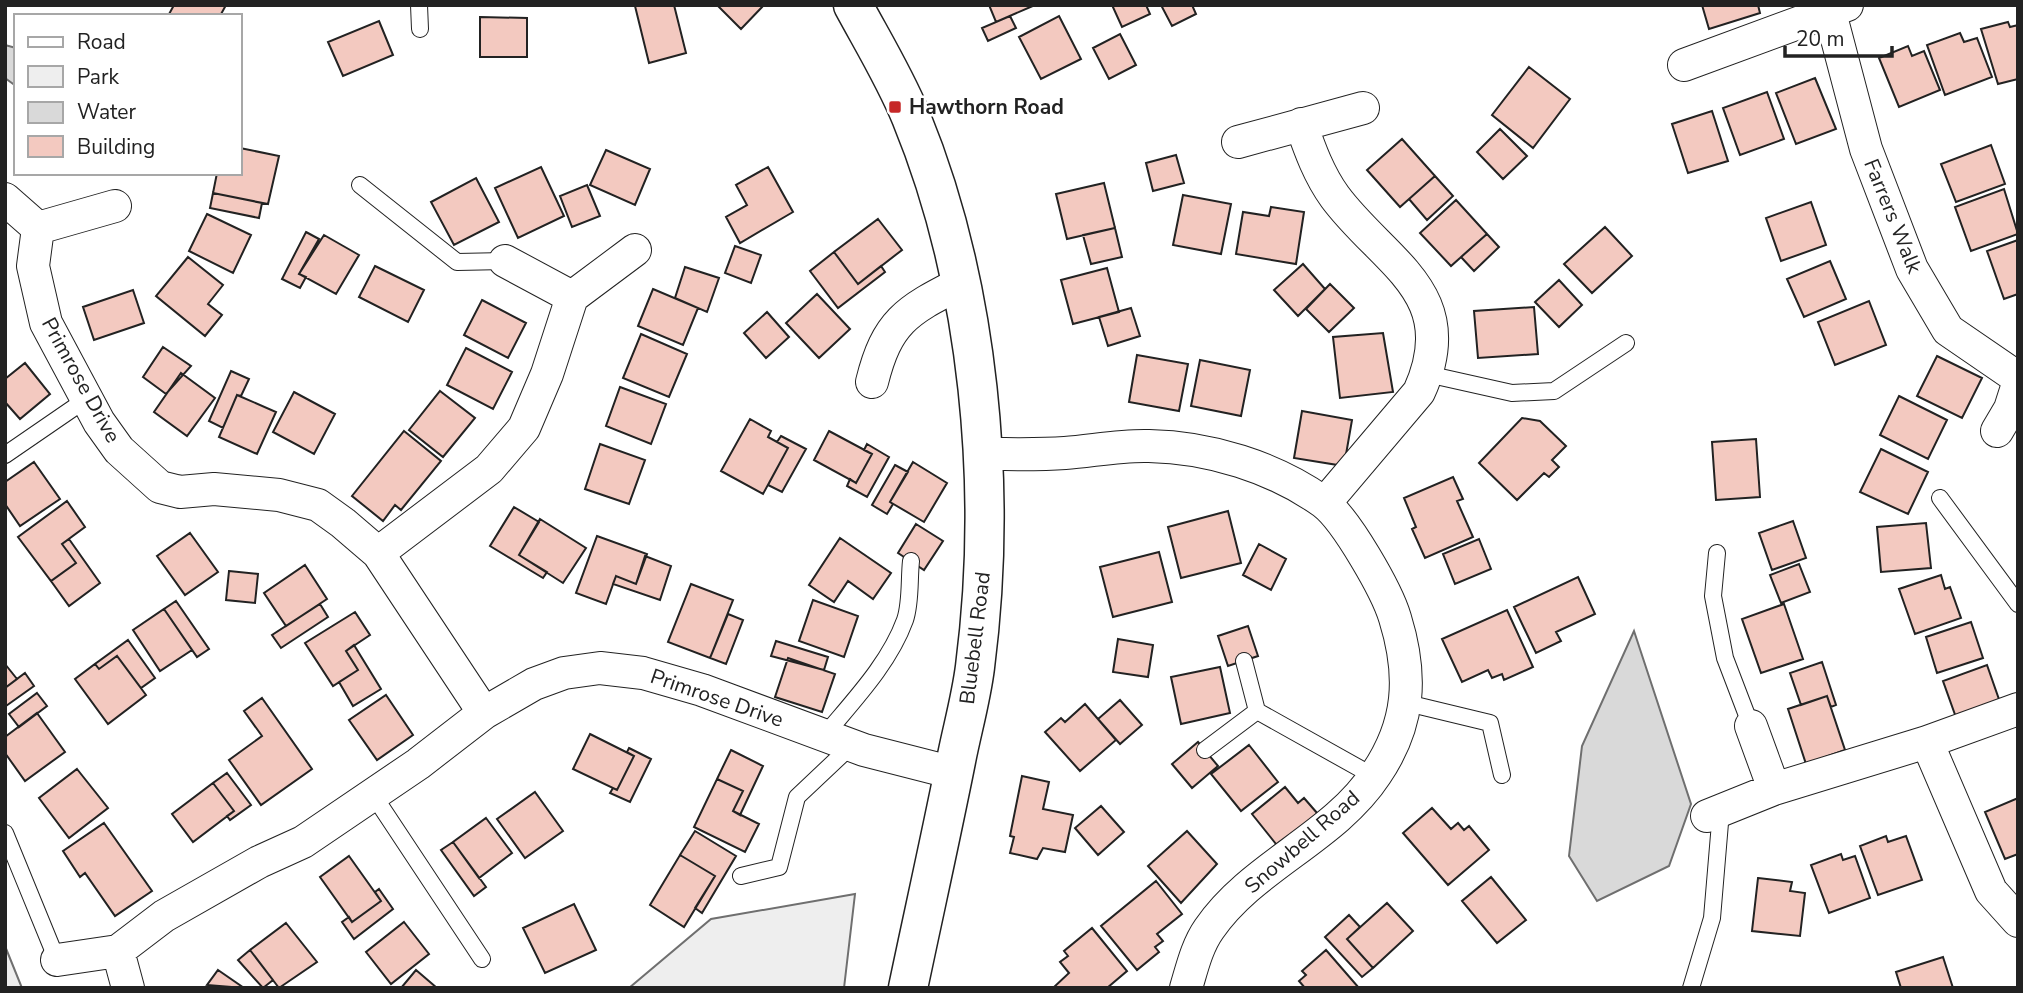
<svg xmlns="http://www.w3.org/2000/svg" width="2023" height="993" font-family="'Nunito Sans',sans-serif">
  <rect width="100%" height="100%" fill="#fff"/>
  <path fill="#eee" stroke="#6f6f6f" stroke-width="2" d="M855,894L844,988H629L711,919Z
    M5,946L22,988H5Z"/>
  <path fill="#d9d9d9" stroke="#6f6f6f" stroke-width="2" d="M5,45L16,48V86L5,78Z
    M1634,631L1691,804L1669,866L1597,901L1569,856L1582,746Z"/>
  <path fill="#f3c9c0" stroke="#222" stroke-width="2" d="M174,5H226L220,16H168Z
    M674,5L686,53L649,63L635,6Z
    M717,5H764L741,29Z
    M989,5H1035L996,22Z
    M1112,5H1146L1150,14L1122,27Z
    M1161,5H1192L1196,14L1172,26Z
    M1702,5H1758L1760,13L1709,29Z
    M1010,16L1016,28L988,41L982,28Z
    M1059,16L1081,59L1041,79L1019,37Z
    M480,17L527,18V57H480Z
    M379,21L393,55L343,76L328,42Z
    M2008,22L2010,27L2018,25V79L1998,84L1981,29Z
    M1960,33L1964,42L1977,38L1992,77L1945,95L1927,45Z
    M1120,34L1136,65L1109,79L1093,48Z
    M1908,46L1912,56L1924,51L1940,90L1899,107L1879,58Z
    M1529,67L1570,99L1533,148L1492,115Z
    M1815,78L1836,129L1796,144L1776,93Z
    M1767,92L1784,139L1740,155L1723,108Z
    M1712,111L1728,161L1688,173L1672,124Z
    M1500,129L1527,156L1503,179L1477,152Z
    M1402,139L1435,176L1400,207L1367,170Z
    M1991,145L2005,184L1956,202L1941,164Z
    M240,148L279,156L268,204L213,193L217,173H240Z
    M606,150L650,169L635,205L590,185Z
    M1176,155L1184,183L1153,191L1146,163Z
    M541,167L564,216L518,238L495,188Z
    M768,167L793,212L740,243L726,217L747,205L736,185Z
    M1435,176L1453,196L1427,220L1409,199Z
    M476,178L499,222L454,245L431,202Z
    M1104,183L1115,228L1067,239L1056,194Z
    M587,185L600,216L572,227L560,196Z
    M2004,189L2018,234L1971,251L1955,207Z
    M213,193L262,203L259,218L210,208Z
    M1183,195L1231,204L1221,254L1173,245Z
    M1456,200L1487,234L1451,266L1420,233Z
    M1811,202L1826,245L1781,261L1766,218Z
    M1271,207L1304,212L1296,264L1236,254L1243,212L1269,216Z
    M207,214L251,235L233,273L189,251Z
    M878,219L902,250L858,284L834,252Z
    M1605,227L1632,256L1592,293L1564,264Z
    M1115,228L1122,257L1091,264L1083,235Z
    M306,232L319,239L299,274L306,277L300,288L282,279Z
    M1487,234L1499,247L1474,271L1461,257Z
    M324,235L359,255L336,294L299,274Z
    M2018,240V294L2004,299L1987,251Z
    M735,246L761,255L751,283L725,273Z
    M834,252L858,284L881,266L885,272L838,308L810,271Z
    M188,257L223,285L208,304L222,315L205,336L156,296Z
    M1830,261L1846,299L1804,317L1787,279Z
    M1303,264L1325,289L1298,316L1274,290Z
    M375,266L424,290L408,322L359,297Z
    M685,267L719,278L707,312L675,298Z
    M1107,268L1119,312L1073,324L1061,280Z
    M1559,280L1582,305L1559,327L1535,302Z
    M1330,284L1354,308L1329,332L1306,309Z
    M653,289L698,308L683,345L638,326Z
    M133,290L144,323L94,340L83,307Z
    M817,294L850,329L819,358L786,323Z
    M482,300L526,323L508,358L464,335Z
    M1869,301L1886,345L1835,365L1818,322Z
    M1534,307L1538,354L1478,358L1474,311Z
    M1131,308L1140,336L1108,346L1099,317Z
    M767,312L789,337L766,358L744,333Z
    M1383,333L1393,392L1340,398L1333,337Z
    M641,334L687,354L669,397L623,378Z
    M163,347L191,366L166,394L143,377Z
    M466,348L512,372L493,409L447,385Z
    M1137,355L1188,364L1179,411L1129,402Z
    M1937,356L1982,378L1962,418L1917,396Z
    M1200,360L1250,370L1241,416L1191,406Z
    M25,363L50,394L20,419L5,402V379Z
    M231,371L249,379L241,396L237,395L223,428L209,421Z
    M181,373L215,398L187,436L154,412Z
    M620,387L666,404L651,444L606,426Z
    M440,391L475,418L443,457L409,430Z
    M294,392L335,414L314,454L273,432Z
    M237,395L276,412L257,454L219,437Z
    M1899,396L1947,420L1928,459L1880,435Z
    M1302,411L1352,420L1344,466L1294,458Z
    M1522,418L1540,421L1566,446L1552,460L1559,467L1549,477L1544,473L1517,500L1479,463Z
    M750,419L771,431L768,437L788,448L763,494L721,471Z
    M404,431L441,461L401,510L395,505L383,521L352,496Z
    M829,431L872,454L856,483L814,460Z
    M781,436L806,449L782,492L768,485L788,448L777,442Z
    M1756,439L1760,497L1716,500L1712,442Z
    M600,444L645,460L629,504L585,489Z
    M867,444L889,457L867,497L847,486L850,479L856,483L872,454L864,450Z
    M1881,449L1928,472L1908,514L1860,492Z
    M34,462L60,499L20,526L5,504V482Z
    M913,462L947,483L924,522L890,502Z
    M895,465L908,472L890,502L893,504L887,514L872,505Z
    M1453,477L1463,499L1457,501L1473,537L1425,558L1412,529L1416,527L1404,498Z
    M67,501L85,527L62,544L76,563L51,581L18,537Z
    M514,507L539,522L519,555L547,572L543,578L490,546Z
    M1228,511L1241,563L1181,578L1168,527Z
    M540,519L586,548L563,583L519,555Z
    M1793,521L1806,558L1772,570L1759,533Z
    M1926,523L1931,568L1881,572L1877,527Z
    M916,524L943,541L924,570L898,553Z
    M190,533L218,572L185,595L157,556Z
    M597,536L647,554L636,584L616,576L606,604L576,593Z
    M840,538L891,573L873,599L848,581L834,602L809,585Z
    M69,539L100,583L69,606L51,581L76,563L62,544Z
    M1479,539L1491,569L1455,584L1443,554Z
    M1259,544L1286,559L1271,590L1243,575Z
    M1159,552L1172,602L1113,617L1100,567Z
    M645,556L671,566L660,600L613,584L616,576L636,584Z
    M1799,564L1810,592L1781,603L1770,575Z
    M305,565L327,599L286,626L264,593Z
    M229,571L258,574L255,603L226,600Z
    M1941,575L1945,589L1950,587L1961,618L1915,634L1899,589Z
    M1578,577L1595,614L1556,632L1561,641L1536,653L1514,607Z
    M691,584L733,600L710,658L668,642Z
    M813,600L858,616L844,657L799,641Z
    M176,601L209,649L197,657L164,609Z
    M320,604L328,617L281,648L272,635Z
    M1784,604L1803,659L1761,673L1742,619Z
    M164,609L192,650L160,671L133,630Z
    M1507,610L1533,667L1504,680L1502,674L1492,678L1488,670L1462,682L1442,639Z
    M355,612L370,635L346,651L358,670L333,686L305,643Z
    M728,614L743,620L726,664L710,658Z
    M1971,622L1983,658L1937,673L1926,637Z
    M1248,626L1258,656L1228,666L1218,636Z
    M1118,639L1153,645L1148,677L1113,672Z
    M128,640L155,678L141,688L117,656L99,669L95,664Z
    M776,641L828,657L824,670L771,656Z
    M354,645L381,689L353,706L339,682L358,670L346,651Z
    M117,656L146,695L108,724L75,679L95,664L99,669Z
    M788,658L835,674L822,712L775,697Z
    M1822,662L1836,705L1831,707L1827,696L1801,705L1790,673Z
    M5,664L17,679L5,688Z
    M1987,665L2002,708L1958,723L1943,681Z
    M1220,667L1230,713L1181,724L1171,677Z
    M25,673L34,686L6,706L5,688Z
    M37,693L47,706L19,727L9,714Z
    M386,695L413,735L377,760L349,720Z
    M1827,696L1845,750L1806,764L1788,709Z
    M262,698L312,769L261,805L229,760L262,736L244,711Z
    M1120,700L1142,725L1120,744L1098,719Z
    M1085,704L1116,740L1080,771L1045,732L1061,718L1065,722Z
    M37,713L65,752L25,781L5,753V737Z
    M590,734L634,756L617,790L573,769Z
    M1198,742L1218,766L1192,788L1172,764Z
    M1249,745L1278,782L1241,811L1211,774Z
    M629,748L651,759L630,802L610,793L613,788L617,790L634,756L627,752Z
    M731,750L763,766L740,815L733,811L743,791L717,779Z
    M77,769L108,808L69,838L39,798Z
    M227,773L251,805L230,820L227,816L234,811L213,783Z
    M1022,776L1049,782L1043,809L1073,815L1065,852L1043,848L1037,859L1010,853L1014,837L1010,836Z
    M717,779L743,791L733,811L759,824L745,852L694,827Z
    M213,783L234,811L193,842L172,814Z
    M1285,787L1298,803L1304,798L1324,821L1284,854L1252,814Z
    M535,792L563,831L525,858L497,819Z
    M2018,798V854L2005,859L1985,812Z
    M1101,806L1124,832L1098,855L1075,828Z
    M1432,808L1451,829L1458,823L1464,830L1469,826L1489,850L1448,885L1403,833Z
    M486,818L512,853L479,878L453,842Z
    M104,823L152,891L115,916L85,873L80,877L63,851Z
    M695,831L736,856L702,913L695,908L715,876L680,855Z
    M1187,831L1217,864L1181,903L1148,866Z
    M1886,836L1888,842L1906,836L1922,880L1878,895L1860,846Z
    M453,842L486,887L474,896L441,850Z
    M1841,854L1843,860L1855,856L1870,898L1829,913L1811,865Z
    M680,855L715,876L684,927L650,905Z
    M349,856L381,901L352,922L320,877Z
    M1491,877L1526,920L1497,943L1462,901Z
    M1758,878L1792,882L1790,891L1805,893L1800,936L1752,931Z
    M1156,881L1182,914L1157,934L1163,941L1155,947L1159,952L1137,970L1101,926Z
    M379,889L393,909L354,939L342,922L349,917L352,922L381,901L375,892Z
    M1387,903L1413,931L1373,968L1347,939Z
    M574,904L596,950L545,973L523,928Z
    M1349,915L1360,927L1347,939L1373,968L1362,977L1325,937Z
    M404,922L429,954L391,984L366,952Z
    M286,923L317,962L279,988L250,950Z
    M1092,928L1127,971L1107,988H1053L1069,973L1060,962L1068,956L1064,951Z
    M250,950L273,980L263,988L238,960Z
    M1326,950L1359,988H1305L1299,981L1306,975L1302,971Z
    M1943,957L1953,988H1901L1896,972Z
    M218,970L244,988L207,985Z
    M416,970L437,988H401Z"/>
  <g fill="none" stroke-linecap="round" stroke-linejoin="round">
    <defs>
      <path id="lane" d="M419,5L420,29
        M360,185L457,262L505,261
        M1427,374L1512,393L1554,391L1626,343
        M5,455L88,398
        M1940,498L2018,604
        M1717,553L1713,596L1725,658L1751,726
        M1244,661L1257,711L1375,777
        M1407,703L1490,723L1502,775
        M824,736C853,701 889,664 905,620C911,603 909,579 911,561
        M1205,750L1257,711
        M372,793L482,959
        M5,833L57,960
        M741,876L779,867L797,797L851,746
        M1691,988L1712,918L1721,811"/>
      <path id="street" d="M1828,5L1866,149L1912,269L1948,330L2018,378
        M1684,65L1847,5
        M1301,124C1310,150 1319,175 1335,197C1384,263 1464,293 1419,392L1325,503
        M1238,142L1363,108
        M5,199L38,228L115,206
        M38,228L33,266L46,323L99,422L119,450L160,487L180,492L214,489L279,495L318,505L343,523L378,553L484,713
        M505,261L572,297
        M872,382C887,322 906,311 959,284
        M1997,431L2010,409L2018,384
        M985,454C1011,454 1038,455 1065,453C1092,451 1121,445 1149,446C1209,447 1274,467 1323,502C1346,519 1387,591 1395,618C1413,676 1410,724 1376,774C1334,838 1252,866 1209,929C1197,946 1192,968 1186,988
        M378,553L489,469L524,428L547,374L572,297L635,250
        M1927,742L1991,891L2018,921
        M1774,789L1927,742L2018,709
        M1707,816L1774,789L1751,726
        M118,951L128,988
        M57,960L118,951L164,916L259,862L303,842L418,764L484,713L534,684L564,673L600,668L643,673L702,690L864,750L954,773"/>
      <path id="secondary" d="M853,5C873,42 895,78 911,117C980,285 998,489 975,667C971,699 962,730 956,761C941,836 924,912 908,988"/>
    </defs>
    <use href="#lane" stroke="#222" stroke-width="18"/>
    <use href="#street" stroke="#222" stroke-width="34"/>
    <use href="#secondary" stroke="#222" stroke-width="41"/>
    <use href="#lane" stroke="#fff" stroke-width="16"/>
    <use href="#street" stroke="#fff" stroke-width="32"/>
    <use href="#secondary" stroke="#fff" stroke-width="38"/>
  </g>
  <rect fill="#c62828" stroke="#fff" stroke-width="2.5" x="888" y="100" width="14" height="14" rx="3.5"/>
  <g text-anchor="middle" stroke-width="5" stroke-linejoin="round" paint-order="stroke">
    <g font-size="21" font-weight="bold" fill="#222" stroke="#fff" text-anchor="start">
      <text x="909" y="114">Hawthorn Road</text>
    </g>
    <g font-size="21" fill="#222" stroke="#fff">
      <text transform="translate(1893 216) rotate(68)" y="7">Farrers Walk</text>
      <text transform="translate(81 380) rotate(61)" y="7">Primrose Drive</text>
      <text transform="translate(975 638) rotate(-83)" y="7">Bluebell Road</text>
      <text transform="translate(717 698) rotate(19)" y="7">Primrose Drive</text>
      <text transform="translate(1302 842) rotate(-41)" y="7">Snowbell Road</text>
    </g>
  </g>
  <rect width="2023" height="993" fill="none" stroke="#222222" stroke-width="14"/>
  <rect x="14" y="14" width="228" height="161" fill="#ffffff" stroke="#a7a7a7" stroke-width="2"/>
  <rect x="28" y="37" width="35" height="10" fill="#ffffff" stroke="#a7a7a7" stroke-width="2"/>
  <text x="77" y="49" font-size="21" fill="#222222">Road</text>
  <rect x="28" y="66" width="35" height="21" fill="#eeeeee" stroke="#a7a7a7" stroke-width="2"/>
  <text x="77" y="84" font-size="21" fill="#222222">Park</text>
  <rect x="28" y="102" width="35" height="21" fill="#d9d9d9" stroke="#a7a7a7" stroke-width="2"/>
  <text x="77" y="119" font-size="21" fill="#222222">Water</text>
  <rect x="28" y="136" width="35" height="21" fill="#f3c9c0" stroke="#a7a7a7" stroke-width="2"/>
  <text x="77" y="154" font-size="21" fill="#222222">Building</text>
  <path d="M1785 46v10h107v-10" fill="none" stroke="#222222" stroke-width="3.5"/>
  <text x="1796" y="46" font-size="21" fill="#222222" stroke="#ffffff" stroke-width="5" paint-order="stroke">20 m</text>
</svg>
